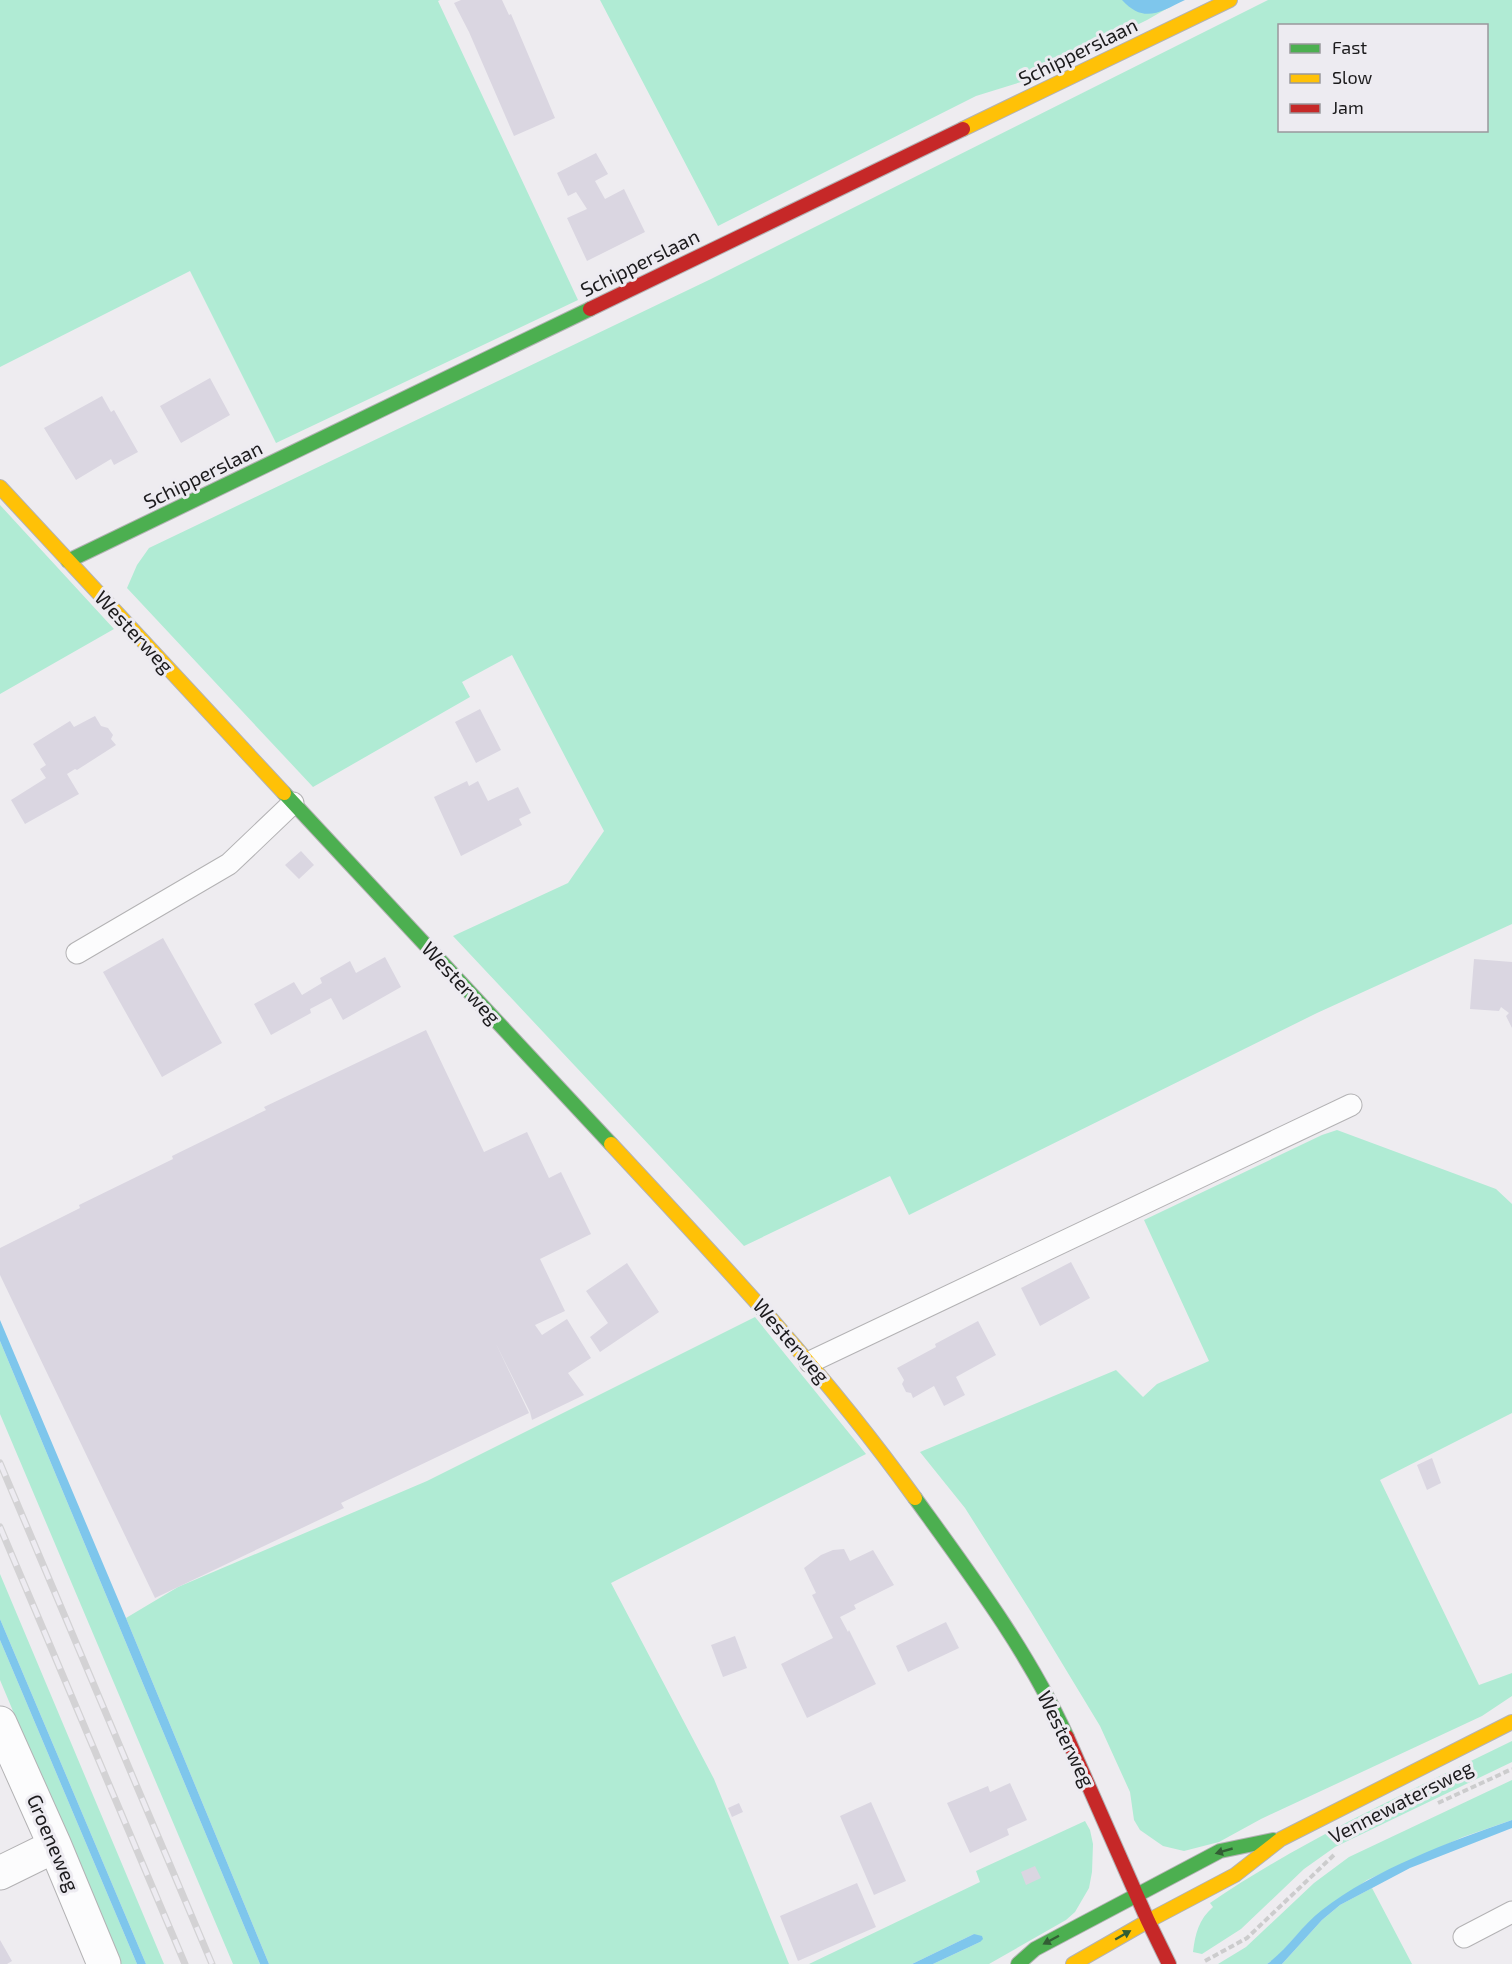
<svg xmlns="http://www.w3.org/2000/svg" width="1512" height="1964" font-family="'Exo 2',sans-serif">
  <rect width="100%" height="100%" fill="#eeecf0"/>
  <path fill="#b0ebd4" fill-rule="evenodd" d="M0,0H440L438,1L578,300L276,443L190,271L0,367Z
    M600,0H1182L1147,20L1021,82L976,96L718,226Z
    M1268,0H1512V924L1317,1013L909,1215L890,1176L744,1246L453,936L568,883L604,831L512,655L462,682L470,697L313,787L127,588L137,565L149,548L711,279ZM1280,26H1486V130H1280Z
    M0,505L114,629L0,694Z
    M1337,1130L1496,1189L1512,1204V1413L1380,1480L1479,1685L1512,1673V1696L1482,1716L1261,1819L1219,1842L1184,1851L1163,1846L1140,1830L1134,1820L1130,1792L1100,1726L1031,1612L965,1508L920,1452L1116,1370L1143,1397L1157,1384L1209,1361L1144,1220L1322,1135Z
    M755,1317L866,1454L611,1583L714,1779L789,1964H269L126,1618L178,1587L427,1481Z
    M0,1341L260,1964H233L0,1414Z
    M0,1574L164,1964H146L0,1619Z
    M0,1640L137,1964H119L0,1680Z
    M1512,1741V1762L1335,1847L1304,1869L1241,1929L1202,1954L1193,1952C1195,1934 1199,1919 1213,1907L1210,1903C1304,1839 1410,1791 1512,1741Z
    M1512,1780V1820L1463,1837L1367,1880L1306,1925L1277,1957L1267,1964H1218L1246,1947L1314,1883L1349,1857Z
    M1085,1821L1090,1830L1093,1844L1092,1872L1089,1888L1075,1912L1066,1920L989,1964H933L980,1942L974,1934L912,1964H809L980,1882L976,1871Z
    M1372,1888L1412,1964H1282L1322,1920L1340,1905Z"/>
  <path fill="#7ec6ec" d="M1122,0H1185C1160,12 1144,24 1122,0Z
    M0,1320L126,1618L269,1964H260L0,1341Z
    M0,1619L146,1964H137L0,1640Z
    M1512,1820V1828L1410,1868L1340,1905L1322,1920L1282,1964H1267C1288,1949 1301,1926 1322,1910C1375,1869 1449,1842 1512,1820Z
    M974,1934L982,1936L983,1939L980,1942L933,1964H912Z"/>
  <path fill="#dad6e1" d="M461,0H502L509,15L511,14L555,118L514,136L469,32L454,3Z
    M596,153L608,174L595,181L605,199L624,189L645,232L587,261L567,218L587,209L576,192L568,196L557,173Z
    M210,378L230,415L181,443L160,406Z
    M102,396L111,412L114,410L138,452L114,465L111,459L76,480L44,428Z
    M480,709L501,750L476,763L455,722Z
    M95,716L101,726L108,728L113,735L111,739L116,745L77,770L75,769L67,774L79,794L25,824L11,800L46,778L40,769L46,765L33,744L70,721L74,727Z
    M467,781L469,786L478,781L488,801L518,787L531,813L519,819L522,825L461,856L434,797Z
    M301,851L314,865L299,879L285,865Z
    M163,938L222,1043L162,1077L103,972Z
    M385,957L401,987L343,1020L331,998L310,1009L311,1013L271,1035L254,1004L294,982L302,995L322,983L320,978L350,961L356,973Z
    M1474,959L1512,962V1028L1506,1016L1509,1013L1501,1007L1499,1011L1470,1009Z
    M426,1030L484,1152L527,1132L549,1178L561,1172L591,1234L540,1259L565,1311L535,1325L542,1335L567,1319L591,1358L568,1373L584,1395L532,1420L530,1412L496,1344L529,1413L341,1503L344,1508L155,1598L0,1275V1248L80,1208L79,1205L173,1159L172,1156L266,1110L264,1107Z
    M1071,1262L1090,1298L1040,1326L1021,1288Z
    M627,1263L659,1312L600,1352L590,1337L608,1323L586,1291Z
    M978,1321L996,1355L956,1377L965,1395L944,1406L934,1386L913,1398L911,1393L906,1392L902,1384L904,1380L897,1368L936,1347L935,1344Z
    M1432,1458L1441,1483L1427,1490L1417,1465Z
    M844,1549L850,1561L873,1550L894,1585L854,1605L856,1609L840,1617L848,1632L849,1630L876,1684L807,1718L781,1664L833,1638L812,1595L816,1593L804,1568L821,1555L833,1550Z
    M946,1622L959,1648L908,1672L896,1646Z
    M735,1636L747,1668L723,1677L711,1645Z
    M1010,1783L1027,1820L1007,1829L1009,1835L970,1853L947,1803L988,1786L990,1792Z
    M871,1802L906,1881L874,1895L840,1816Z
    M739,1803L743,1812L732,1817L728,1808Z
    M1035,1866L1041,1878L1026,1885L1021,1872Z
    M857,1883L876,1927L798,1961L780,1916Z
    M0,1940L12,1961L7,1964H0Z"/>
  <g fill="none" stroke-linecap="round" stroke-linejoin="round">
    <defs>
      <path id="lane" d="M77,953L229,864L293,803
        M810,1362L1351,1105
        M1464,1937L1512,1912"/>
      <path id="street" d="M0,1723L55,1846L104,1964
        M0,1873L55,1846"/>
      <path id="fast" d="M68,561L590,309
        M284,793L611,1144
        M915,1498C970,1574 1028,1651 1067,1737
        M1018,1964L1035,1949L1220,1851L1273,1840"/>
      <path id="slow" d="M963,129L1230,0
        M0,487L284,793
        M611,1144C718,1259 823,1370 915,1498
        M1073,1964L1148,1921L1235,1875L1281,1839L1512,1722"/>
      <path id="jam" d="M590,309L963,129
        M1067,1737L1148,1921L1169,1964"/>
    </defs>
    <use href="#lane" stroke="#b3b2b4" stroke-width="23"/>
    <use href="#street" stroke="#b3b2b4" stroke-width="35"/>
    <use href="#fast" stroke="#b3b2b4" stroke-width="16"/>
    <use href="#slow" stroke="#b3b2b4" stroke-width="16"/>
    <use href="#jam" stroke="#b3b2b4" stroke-width="16"/>
    <path stroke="#cccccd" stroke-width="4" stroke-dasharray="6 3" stroke-linecap="butt" d="M1438,1803L1512,1769
      M1205,1961L1247,1938L1335,1854"/>
    <use href="#lane" stroke="#fcfcfd" stroke-width="21"/>
    <use href="#street" stroke="#fcfcfd" stroke-width="33"/>
    <use href="#fast" stroke="#4caf50" stroke-width="14"/>
    <use href="#slow" stroke="#ffc107" stroke-width="14"/>
    <use href="#jam" stroke="#c62828" stroke-width="14"/>
    <defs>
      <path id="rail" d="M0,1463L212,1964
        M0,1527L185,1964"/>
    </defs>
    <use href="#rail" stroke="#d3d2d4" stroke-width="7"/>
    <use href="#rail" stroke="#edebf1" stroke-width="4.5" stroke-dasharray="14" stroke-linecap="butt"/>
  </g>
  <defs><path id="oneway-solid" d="M-6-.8H1V-3.2L6.5 0L1 3.2V.8H-6Z" transform="scale(1.5)"/></defs>
  <g fill="#325e34">
    <use href="#oneway-solid" transform="translate(1224 1851) rotate(164)"/>
    <use href="#oneway-solid" transform="translate(1123 1935) rotate(-30)"/>
    <use href="#oneway-solid" transform="translate(1051 1940) rotate(152)"/>
  </g>
  <g text-anchor="middle" stroke-width="6" stroke-linejoin="round" paint-order="stroke">
    <g font-size="20" fill="#1c1b1d" stroke="#edebf1">
      <text transform="translate(1078 52) rotate(-26)" y="7">Schipperslaan</text>
      <text transform="translate(640 263) rotate(-26)" y="7">Schipperslaan</text>
      <text transform="translate(203 475) rotate(-26)" y="7">Schipperslaan</text>
      <text transform="translate(134 632) rotate(47)" y="7">Westerweg</text>
      <text transform="translate(461 983) rotate(47)" y="7">Westerweg</text>
      <text transform="translate(791 1341) rotate(49)" y="7">Westerweg</text>
      <text transform="translate(1066 1739) rotate(64)" y="7">Westerweg</text>
      <text transform="translate(1401 1802) rotate(-27)" y="7">Vennewatersweg</text>
      <text transform="translate(53 1843) rotate(67)" y="7">Groeneweg</text>
    </g>
  </g>
  <rect x="1278" y="24" width="210" height="108" fill="#edebf1" stroke="#99989c" stroke-width="1.5"/>
  <rect x="1290" y="44" width="30" height="9" fill="#4caf50" stroke="#99989c" stroke-width="1.5"/>
  <text x="1332" y="54" font-size="18" fill="#1c1b1d">Fast</text>
  <rect x="1290" y="74" width="30" height="9" fill="#ffc107" stroke="#99989c" stroke-width="1.5"/>
  <text x="1332" y="84" font-size="18" fill="#1c1b1d">Slow</text>
  <rect x="1290" y="104" width="30" height="9" fill="#c62828" stroke="#99989c" stroke-width="1.5"/>
  <text x="1332" y="114" font-size="18" fill="#1c1b1d">Jam</text>
</svg>
